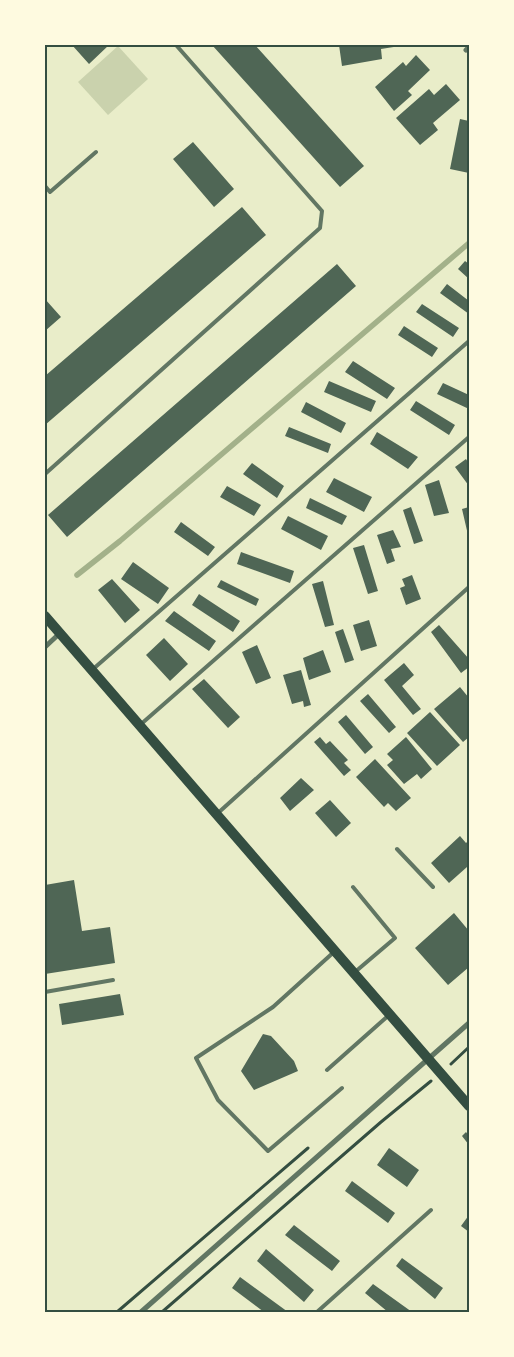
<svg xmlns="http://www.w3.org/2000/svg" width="514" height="1357" font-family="'Varela Round',sans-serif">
  <rect width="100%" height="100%" fill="#e9edc9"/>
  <path fill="#cad2ad" d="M118,46L148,79L108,115L78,82Z"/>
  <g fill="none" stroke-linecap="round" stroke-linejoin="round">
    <path stroke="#a3b18a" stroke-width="5.5" d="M77,575L120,541L469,243"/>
  </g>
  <path fill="#4f6655" d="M72,45H109L89,64Z
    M212,45H255L364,166L340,187Z
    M339,45H400V46L381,49L382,59L342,66Z
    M416,55L430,70L408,91L412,95L394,111L375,87L403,62L406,66Z
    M446,84L460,100L433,123L438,130L420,145L396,118L429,89L434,95Z
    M460,119L469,121V173L450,169Z
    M193,142L234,189L214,207L173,159Z
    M242,207L266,235L45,425V376Z
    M465,261L469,264V279L458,269Z
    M337,264L356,286L67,537L48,515Z
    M447,284L469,301V314L440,293Z
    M45,299L61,317L45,331Z
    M422,304L459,328L453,337L416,312Z
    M404,326L438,348L432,357L398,335Z
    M353,361L395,388L387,399L345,372Z
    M329,381L376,401L371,412L324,392Z
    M443,383L469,395V409L437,394Z
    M416,401L455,425L449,435L410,410Z
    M306,402L346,423L341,433L301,412Z
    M289,427L331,444L328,453L285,436Z
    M377,432L418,457L408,469L370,444Z
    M466,459L469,464V486L455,467Z
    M252,463L284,486L277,498L243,474Z
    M334,478L372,497L364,512L326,492Z
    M439,480L449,513L434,516L425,485Z
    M227,486L261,505L254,516L220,497Z
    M310,498L347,516L342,525L306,508Z
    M411,507L423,541L414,544L403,510Z
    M469,507V535H468L462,509Z
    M288,516L328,536L321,550L281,529Z
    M181,522L215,547L208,556L174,532Z
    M393,530L401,547L391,549L395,561L387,564L377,535Z
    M364,545L378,591L368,594L353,548Z
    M241,552L294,571L290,583L237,564Z
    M133,562L169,588L158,604L121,579Z
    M412,575L421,599L406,605L400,588L405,586L402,579Z
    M112,579L140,610L125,623L98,590Z
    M221,580L259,599L256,606L217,587Z
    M323,581L334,625L325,627L312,584Z
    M199,594L240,621L233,632L192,605Z
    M174,611L216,641L209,651L165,621Z
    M369,620L377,646L361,651L353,625Z
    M439,625L469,659V667L461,673L431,632Z
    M343,629L354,660L345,663L335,632Z
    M164,638L188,664L170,681L146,655Z
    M257,645L271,678L256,684L242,652Z
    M323,650L331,672L309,680L303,658Z
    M404,663L414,675L402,686L421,709L413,715L384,680Z
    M301,670L311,705L304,707L303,701L292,704L283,675Z
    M204,679L240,717L228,728L192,689Z
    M460,687L469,698V737L463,742L434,709Z
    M368,694L396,727L389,733L360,701Z
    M430,712L460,745L437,766L407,733Z
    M346,715L373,747L365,754L338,722Z
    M320,737L326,744L330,741L348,760L344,763L351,770L344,776L314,742Z
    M406,737L432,769L421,779L417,774L404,784L387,765L393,760L387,754Z
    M375,759L411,798L396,811L388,803L384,807L356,777Z
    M301,778L314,790L290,811L280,798Z
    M330,800L351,823L336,837L315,813Z
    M460,836L466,843L469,840V869L467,867L449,883L431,863Z
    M74,880L82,931L110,927L115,963L45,974V885Z
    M454,913L469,931V944L467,945L469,948V967L448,985L415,948Z
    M120,994L124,1015L62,1025L59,1004Z
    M263,1034L271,1036L294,1061L298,1071L254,1090L241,1071Z
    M466,1132L469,1136V1145L462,1136Z
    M389,1148L419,1170L407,1187L377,1165Z
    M352,1181L395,1213L388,1223L345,1191Z
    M469,1215V1232L461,1226Z
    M294,1225L340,1261L332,1271L285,1235Z
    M266,1249L314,1290L304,1302L257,1261Z
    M402,1258L443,1288L435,1299L396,1266Z
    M240,1277L288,1312H264L232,1288Z
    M373,1284L412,1312H388L365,1293Z"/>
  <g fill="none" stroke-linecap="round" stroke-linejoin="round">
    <path stroke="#344e41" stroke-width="3" d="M451,1064L469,1047
      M117,1312L308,1148
      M162,1312L381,1122L431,1081"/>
    <path stroke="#617663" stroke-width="4" d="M45,186L50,192L96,152
      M45,474L320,228L322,211L176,45
      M92,670L469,341
      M140,725L469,437
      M218,813L469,587
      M397,849L433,887
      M353,887L395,938L355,972
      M335,951L273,1007L196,1058L218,1100L268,1151L342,1088
      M45,992L113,980
      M327,1070L389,1015
      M317,1312L431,1210"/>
    <path stroke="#617663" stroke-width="5" d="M466,50L469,47
      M45,647L60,633
      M141,1312L469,1023"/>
    <path stroke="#344e41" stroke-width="10" d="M45,616L469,1106"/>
  </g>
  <rect width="514" height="1357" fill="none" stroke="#fefae0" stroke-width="92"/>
  <rect x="46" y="46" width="422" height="1265" fill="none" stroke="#344e41" stroke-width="2"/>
</svg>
